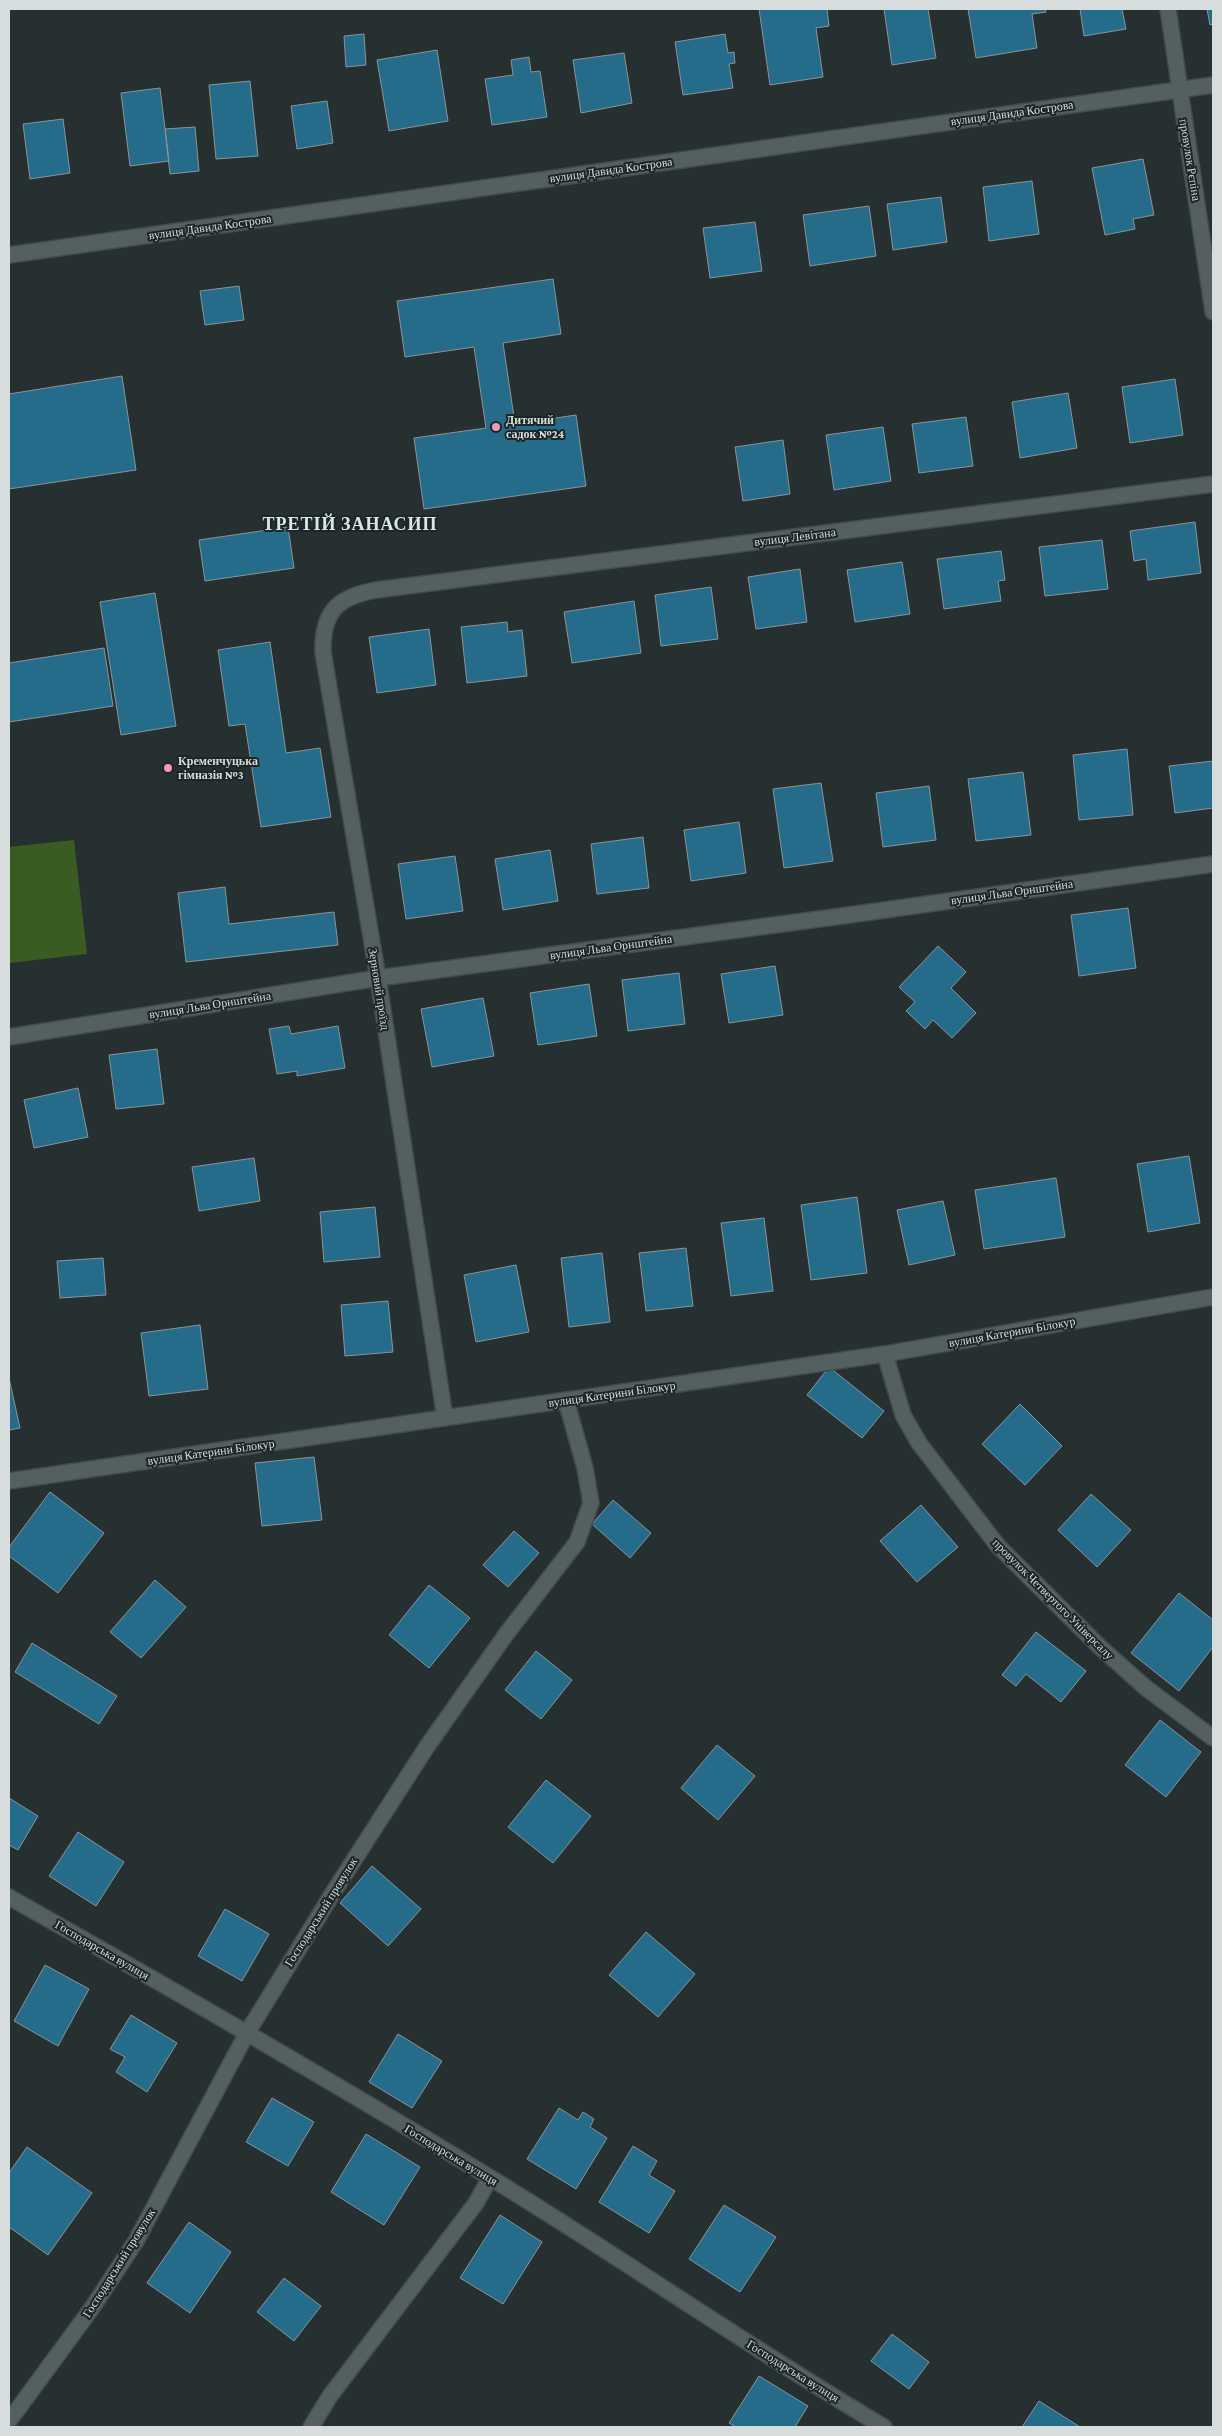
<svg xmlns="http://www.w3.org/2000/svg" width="1222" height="2436" font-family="'Crimson Pro',serif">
  <rect width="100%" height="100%" fill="#263030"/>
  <path fill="#3b5c21" d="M74,840L87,954L9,963V847Z"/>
  <path fill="#256c8a" stroke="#8b9499" d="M759,9H827L829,26L816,28L823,77L770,85Z
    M884,9H928L936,58L892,65Z
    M968,9H1045L1046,12L1032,14L1037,48L976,58Z
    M1080,9H1122L1126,29L1084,36Z
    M1207,9H1213V24L1210,25Z
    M364,34L366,65L346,67L344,36Z
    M725,34L728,53L734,52L735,63L729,64L733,88L683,95L675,42Z
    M437,50L448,121L389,131L377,60Z
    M624,53L632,103L581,113L573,60Z
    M529,57L531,72L540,71L547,117L492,125L485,79L513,75L511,60Z
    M250,81L258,156L216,159L209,85Z
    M160,88L169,161L130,166L121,93Z
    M327,101L333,143L297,149L291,106Z
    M63,119L70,173L30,179L23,124Z
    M195,127L199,171L170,174L165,129Z
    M1143,159L1154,215L1133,219L1135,229L1105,235L1092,168Z
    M1032,181L1039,234L989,241L983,187Z
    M941,197L947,242L893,250L887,204Z
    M869,206L876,256L810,266L803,215Z
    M755,222L762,271L710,278L703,228Z
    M553,279L561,334L503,343L515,424L576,415L586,486L424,509L414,438L486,428L474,347L405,357L397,301Z
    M239,286L244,320L205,325L200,291Z
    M122,376L136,470L9,489V394Z
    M1175,379L1183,435L1130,443L1122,387Z
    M1068,393L1077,448L1020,458L1012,402Z
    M966,417L973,466L919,473L912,424Z
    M883,427L891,481L834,490L826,435Z
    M783,440L790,494L743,501L735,447Z
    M1195,522L1201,573L1148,580L1146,559L1134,561L1130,531Z
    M288,527L294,568L205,581L199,540Z
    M1102,540L1108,589L1045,596L1039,547Z
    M1001,551L1005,580L998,581L1001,601L944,609L937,559Z
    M902,562L910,614L855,622L847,570Z
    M800,569L807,622L756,629L748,577Z
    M711,587L718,639L661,646L655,595Z
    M155,593L176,726L121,735L100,602Z
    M634,601L641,653L572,663L564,612Z
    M507,622L508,632L522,630L527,676L467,683L461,627Z
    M429,629L436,685L377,693L369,637Z
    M270,642L286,753L320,748L331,817L261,827L245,724L229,726L218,650Z
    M104,648L113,706L9,722V663Z
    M1127,749L1133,815L1079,820L1073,755Z
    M1213,761V808L1175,813L1169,766Z
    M1023,772L1031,835L976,841L968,779Z
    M821,783L833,861L784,868L773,789Z
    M929,786L936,840L883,847L876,793Z
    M739,822L746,873L691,881L684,830Z
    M643,837L649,888L597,894L591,844Z
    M550,850L558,901L503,910L495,859Z
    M455,856L463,911L406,919L398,864Z
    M225,887L229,924L334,912L338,945L186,962L178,893Z
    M1128,908L1136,968L1079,976L1071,915Z
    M938,946L966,972L951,988L976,1013L952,1038L933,1020L925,1029L906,1011L915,1002L899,987Z
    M775,966L783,1015L729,1023L721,974Z
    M679,973L685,1024L628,1031L622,980Z
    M589,984L597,1036L538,1045L530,993Z
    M483,998L494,1056L432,1067L421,1009Z
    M289,1026L291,1034L338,1026L345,1068L297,1076V1071L277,1074L269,1029Z
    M157,1049L164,1104L116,1109L109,1055Z
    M78,1088L88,1137L34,1148L24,1100Z
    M1189,1156L1200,1223L1148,1232L1137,1164Z
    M254,1158L260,1201L199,1211L192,1167Z
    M1056,1178L1065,1237L984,1249L975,1190Z
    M857,1197L867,1273L811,1280L801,1205Z
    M943,1201L955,1255L909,1265L897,1210Z
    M375,1207L380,1257L324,1262L320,1212Z
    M764,1218L773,1291L731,1296L721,1223Z
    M686,1248L693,1306L646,1311L639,1253Z
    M602,1253L610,1322L569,1327L561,1258Z
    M103,1258L106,1295L60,1298L57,1261Z
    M516,1265L529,1332L476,1342L464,1275Z
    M388,1301L393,1352L345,1356L341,1305Z
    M200,1325L208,1389L149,1396L141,1333Z
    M829,1367L884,1411L862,1438L807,1395Z
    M9,1378L20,1428L9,1430Z
    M1020,1404L1062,1446L1025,1485L982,1444Z
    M314,1457L322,1520L262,1526L255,1463Z
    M50,1492L104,1533L58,1593L9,1556V1547Z
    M1091,1494L1131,1530L1097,1567L1058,1530Z
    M613,1500L651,1533L630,1558L592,1524Z
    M921,1505L958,1547L917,1582L880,1541Z
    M514,1531L539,1553L508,1587L483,1565Z
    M155,1580L186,1607L141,1658L110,1632Z
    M429,1585L470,1618L429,1668L389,1635Z
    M1179,1593L1213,1620V1647L1179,1691L1131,1653Z
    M1036,1632L1086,1671L1061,1702L1026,1674L1016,1686L1002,1675Z
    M32,1643L117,1696L99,1724L15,1672Z
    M536,1651L572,1680L541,1719L505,1690Z
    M1160,1720L1201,1752L1166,1797L1125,1765Z
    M717,1745L755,1776L718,1820L681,1788Z
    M546,1780L591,1816L553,1863L508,1827Z
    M9,1798L38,1816L18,1850L9,1845Z
    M78,1832L124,1862L96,1906L49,1876Z
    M372,1866L421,1909L388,1946L340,1903Z
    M225,1909L269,1934L242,1981L198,1956Z
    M646,1932L695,1974L658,2017L609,1975Z
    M45,1965L89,1989L58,2046L14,2021Z
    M131,2015L177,2043L147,2092L116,2072L125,2057L110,2049Z
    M398,2034L442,2061L412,2108L369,2082Z
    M272,2098L314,2122L288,2166L246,2142Z
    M559,2108L578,2120L583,2112L594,2119L590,2127L607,2138L576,2189L527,2159Z
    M366,2134L420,2167L384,2225L331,2192Z
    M633,2146L657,2161L649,2175L675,2191L649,2233L599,2202Z
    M27,2147L92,2193L48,2255L9,2227V2173Z
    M724,2205L776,2237L740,2292L689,2259Z
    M500,2215L542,2242L503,2304L460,2278Z
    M189,2222L231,2252L190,2313L147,2283Z
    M284,2278L321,2306L294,2341L257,2312Z
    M892,2334L929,2362L909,2389L871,2361Z
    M759,2376L808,2406L795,2427H736L729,2423Z
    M1039,2401L1080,2427H1022Z"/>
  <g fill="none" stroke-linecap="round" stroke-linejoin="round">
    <defs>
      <path id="minor" d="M1168,9L1213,312
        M9,1037L378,978L842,916L1213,864
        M885,1354L903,1415L919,1443L998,1546L1100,1647L1146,1688L1213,1738
        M445,1418L378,978L323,652C322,612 337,597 376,590L1213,484
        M9,1481L885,1354L1213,1297
        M9,1897C170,1988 331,2080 489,2177C622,2258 750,2348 884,2427
        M9,2421L92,2308L136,2241L247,2033L336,1888L426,1748L507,1633L577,1542L591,1503L585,1468L566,1400
        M311,2427L330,2396L476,2203L490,2178"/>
      <path id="tertiary" d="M9,255L1213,85"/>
    </defs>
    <use href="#minor" stroke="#434b4b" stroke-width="18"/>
    <use href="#tertiary" stroke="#434b4b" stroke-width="18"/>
    <use href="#minor" stroke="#545f5f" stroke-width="15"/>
    <use href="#tertiary" stroke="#545f5f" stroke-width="15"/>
  </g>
  <g fill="#f19ab4" stroke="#1d2626" stroke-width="2">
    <circle cx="496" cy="427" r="5"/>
    <circle cx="168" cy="768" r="5"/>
  </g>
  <g text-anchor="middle" stroke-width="4" stroke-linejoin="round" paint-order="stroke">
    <g font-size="12" fill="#d7dddd" stroke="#1d2626">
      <text transform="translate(1012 113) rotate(-8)" y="4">вулиця Давида Кострова</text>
      <text transform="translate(1190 160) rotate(81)" y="4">провулок Рєпіна</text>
      <text transform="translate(611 170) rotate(-8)" y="4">вулиця Давида Кострова</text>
      <text transform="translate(210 227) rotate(-8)" y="4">вулиця Давида Кострова</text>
      <text transform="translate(795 537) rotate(-7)" y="4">вулиця Левітана</text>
      <text transform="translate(1012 892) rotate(-8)" y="4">вулиця Льва Орнштейна</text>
      <text transform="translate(611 947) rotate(-8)" y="4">вулиця Льва Орнштейна</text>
      <text transform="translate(379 989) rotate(81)" y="4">Зерновий проїзд</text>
      <text transform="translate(210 1005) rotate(-9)" y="4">вулиця Льва Орнштейна</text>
      <text transform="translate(1012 1332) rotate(-10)" y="4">вулиця Катерини Білокур</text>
      <text transform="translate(612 1394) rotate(-8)" y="4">вулиця Катерини Білокур</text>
      <text transform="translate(211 1452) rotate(-8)" y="4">вулиця Катерини Білокур</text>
      <text transform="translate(1053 1599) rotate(45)" y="4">провулок Четвертого Універсалу</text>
      <text transform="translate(321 1912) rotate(-58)" y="4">Господарський провулок</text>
      <text transform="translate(102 1950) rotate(30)" y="4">Господарська вулиця</text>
      <text transform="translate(451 2155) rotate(31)" y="4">Господарська вулиця</text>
      <text transform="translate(119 2263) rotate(-58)" y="4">Господарський провулок</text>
      <text transform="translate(793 2371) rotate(32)" y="4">Господарська вулиця</text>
    </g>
    <g font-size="12" font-weight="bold" fill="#d7dddd" stroke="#1d2626" text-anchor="start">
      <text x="506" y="424">Дитячий<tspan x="506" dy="14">садок №24</tspan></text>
      <text x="178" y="765">Кременчуцька<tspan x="178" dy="14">гімназія №3</tspan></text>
    </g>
    <g font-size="18" font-weight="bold" letter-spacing="1" fill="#dbe7e7" stroke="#1d2626">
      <text x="350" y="530">ТРЕТІЙ ЗАНАСИП</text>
    </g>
  </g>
  <rect width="1222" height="2436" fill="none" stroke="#d7dddd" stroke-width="20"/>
</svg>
